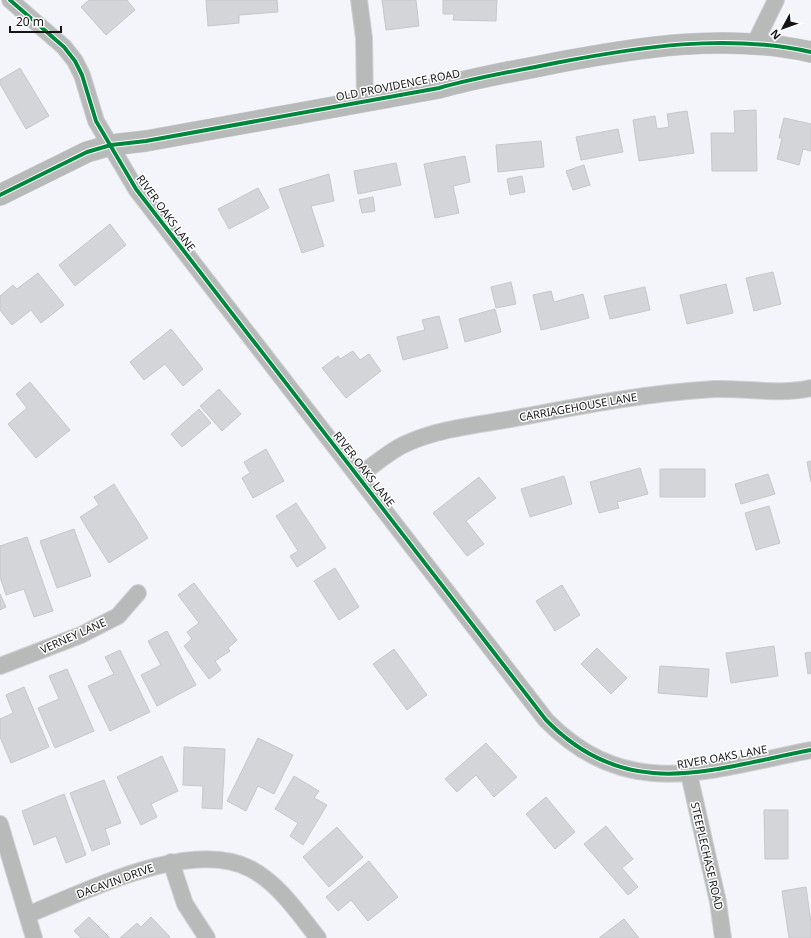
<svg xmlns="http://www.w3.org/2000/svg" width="811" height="938" font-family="'Noto Sans',sans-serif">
  <rect width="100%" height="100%" fill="#f4f5fa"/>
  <path fill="#d4d5d8" stroke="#c6c7ca" d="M89,0H127L135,10L106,35L81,7Z
    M206,0H277L278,12L239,15V23L208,26Z
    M382,0H416L419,26L386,30Z
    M443,0H497L496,21L453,20L454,14H443Z
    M20,68L49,116L26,129L0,84V80Z
    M756,110L757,171H712L711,133H735L734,111Z
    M687,111L694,153L639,161L633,120L655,116L657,129L669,127L667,114Z
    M784,118L811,124V151L803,149L799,165L777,159L782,138H779Z
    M618,129L623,152L581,160L576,137Z
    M541,141L544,167L498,172L496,145Z
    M465,156L470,182L453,186L459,213L435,218L424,164Z
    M396,163L401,185L358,194L354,171Z
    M584,165L590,185L573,190L566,171Z
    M329,174L334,201L311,206L324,246L302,253L279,189Z
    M522,176L525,192L510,195L507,179Z
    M258,188L269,208L229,229L218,209Z
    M373,197L375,211L362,213L359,200Z
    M110,224L126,245L75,286L59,265Z
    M773,272L781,304L754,311L746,278Z
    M38,273L64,305L41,323L31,310L12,325L0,310V296L13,285L17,289Z
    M511,282L516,304L496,308L491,287Z
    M726,284L733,313L687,324L680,295Z
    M645,287L650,310L610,319L604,296Z
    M551,291L554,302L583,294L589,318L541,330L533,295Z
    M495,309L501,332L465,342L459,319Z
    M439,316L448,348L403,360L397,337L425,330L422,320Z
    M171,329L203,369L183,386L165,364L144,380L130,362Z
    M353,351L360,360L369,354L381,371L346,398L322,368L338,356L340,359Z
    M30,382L70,430L36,458L8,424L27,408L16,394Z
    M219,389L241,414L222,431L200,406Z
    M199,409L211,423L182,447L171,434Z
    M266,449L284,481L253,498L242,478L250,473L244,462Z
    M811,461V482L807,462Z
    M640,468L648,494L617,502L619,508L599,513L590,482Z
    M660,469H705V497H660Z
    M768,474L775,494L741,504L735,484Z
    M564,476L572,504L530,517L521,489Z
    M479,477L496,498L466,521L484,544L467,556L433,513Z
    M114,484L148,538L109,563L80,517L99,505L94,497Z
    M296,503L326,548L297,567L290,556L298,551L276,516Z
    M769,506L780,543L756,550L745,513Z
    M74,529L91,576L57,588L40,541Z
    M27,537L53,611L34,617L24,589L6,595L0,577V546Z
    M335,568L359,607L339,620L314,581Z
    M194,583L237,640L228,648L230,651L215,661L221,670L209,679L184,646L192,639L187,632L199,623L178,595Z
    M562,585L580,615L555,631L536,601Z
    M0,594L6,607L0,610Z
    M167,631L196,685L157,706L141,675L161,665L148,641Z
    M774,646L778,676L731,683L726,653Z
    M597,648L627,678L611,694L581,664Z
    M394,649L427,695L407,710L373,664Z
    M120,650L150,712L110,731L88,686L114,674L105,657Z
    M811,652V673L808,674L805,653Z
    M660,666L709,669L707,697L658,693Z
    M67,669L94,731L55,748L38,708L59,699L49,676Z
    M24,687L49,747L11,763L0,737V719L13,713L6,695Z
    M258,738L293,755L274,794L258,786L246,811L227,801Z
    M486,743L517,777L494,797L476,775L457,792L445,779Z
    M184,747L225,749L222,809L202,808L203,786L183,785Z
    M162,756L178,791L151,804L157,817L141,825L117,777Z
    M294,776L319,791L314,798L327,805L303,845L290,836L298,823L275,809Z
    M104,780L121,823L105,829L110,844L92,851L70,793Z
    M64,794L86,855L66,863L56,836L34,845L22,811Z
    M546,797L575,832L555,849L526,814Z
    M764,810H788V859H765Z
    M606,826L633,859L622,868L638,887L628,895L584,844Z
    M337,827L363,857L329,887L303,857Z
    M369,861L398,897L368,921L351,900L338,911L326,897Z
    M806,887L811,923V938H789L782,891Z
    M89,917L110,938H81L74,931Z
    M151,917L170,937L168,938H120L137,923L141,927Z
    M624,919L639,938H599Z"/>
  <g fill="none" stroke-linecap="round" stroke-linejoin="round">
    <defs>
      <path id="minor" d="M10,0L64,47L75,61L82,75L96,121L136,189L546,720C628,804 711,769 811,750
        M359,0L364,38L365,102
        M755,43L776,0
        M358,476C373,466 387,453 403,445C436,429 476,425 511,419C579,406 646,393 714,389C746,388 780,395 811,388
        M0,666L81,635L118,616L138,593
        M689,774L718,902L723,938
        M0,824L34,938
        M171,862L185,904L207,938
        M27,915C85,892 191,837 251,869C279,884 299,914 318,938"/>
      <path id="tertiary" d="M0,195L87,152L111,145L146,141L439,88C477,77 516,71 555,63C639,47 726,33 811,52"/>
    </defs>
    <use href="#minor" stroke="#d1d2d5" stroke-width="18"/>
    <use href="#tertiary" stroke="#d1d2d5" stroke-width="22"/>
    <use href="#minor" stroke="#b8baba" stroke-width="16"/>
    <use href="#tertiary" stroke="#b8baba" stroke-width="21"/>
    <defs>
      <path id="cycleway" d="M10,0L64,47L75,61L82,75L96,121L136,189L546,720C628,804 711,769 811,750
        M0,195L87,152L111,145L146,141L439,88C477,77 516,71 555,63C639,47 726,33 811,52"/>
    </defs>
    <use href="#cycleway" stroke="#fff" stroke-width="6"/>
    <use href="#cycleway" stroke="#00873e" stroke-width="4"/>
  </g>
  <g text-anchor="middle" stroke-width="3" stroke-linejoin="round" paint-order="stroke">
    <g font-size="11" fill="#151518" stroke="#fff">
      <text transform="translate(398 85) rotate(-11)" y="4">OLD PROVIDENCE ROAD</text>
      <text transform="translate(166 213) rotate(54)" y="4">RIVER OAKS LANE</text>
      <text transform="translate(578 407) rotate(-10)" y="4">CARRIAGEHOUSE LANE</text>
      <text transform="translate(364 469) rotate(52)" y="4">RIVER OAKS LANE</text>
      <text transform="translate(73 636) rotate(-24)" y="4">VERNEY LANE</text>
      <text transform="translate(722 757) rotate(-10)" y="4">RIVER OAKS LANE</text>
      <text transform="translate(707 856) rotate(77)" y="4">STEEPLECHASE ROAD</text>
      <text transform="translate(115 881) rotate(-20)" y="4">DACAVIN DRIVE</text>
    </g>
  </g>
  <g transform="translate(783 28) rotate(229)" stroke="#ffffff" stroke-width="3" paint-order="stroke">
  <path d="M0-3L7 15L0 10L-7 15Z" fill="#151518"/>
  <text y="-6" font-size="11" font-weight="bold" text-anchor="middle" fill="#151518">N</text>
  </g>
  <path d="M10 26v6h51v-6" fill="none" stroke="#151518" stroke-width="2"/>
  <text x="16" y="26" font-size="12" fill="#151518" stroke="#ffffff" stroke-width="3" paint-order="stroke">20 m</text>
</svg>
